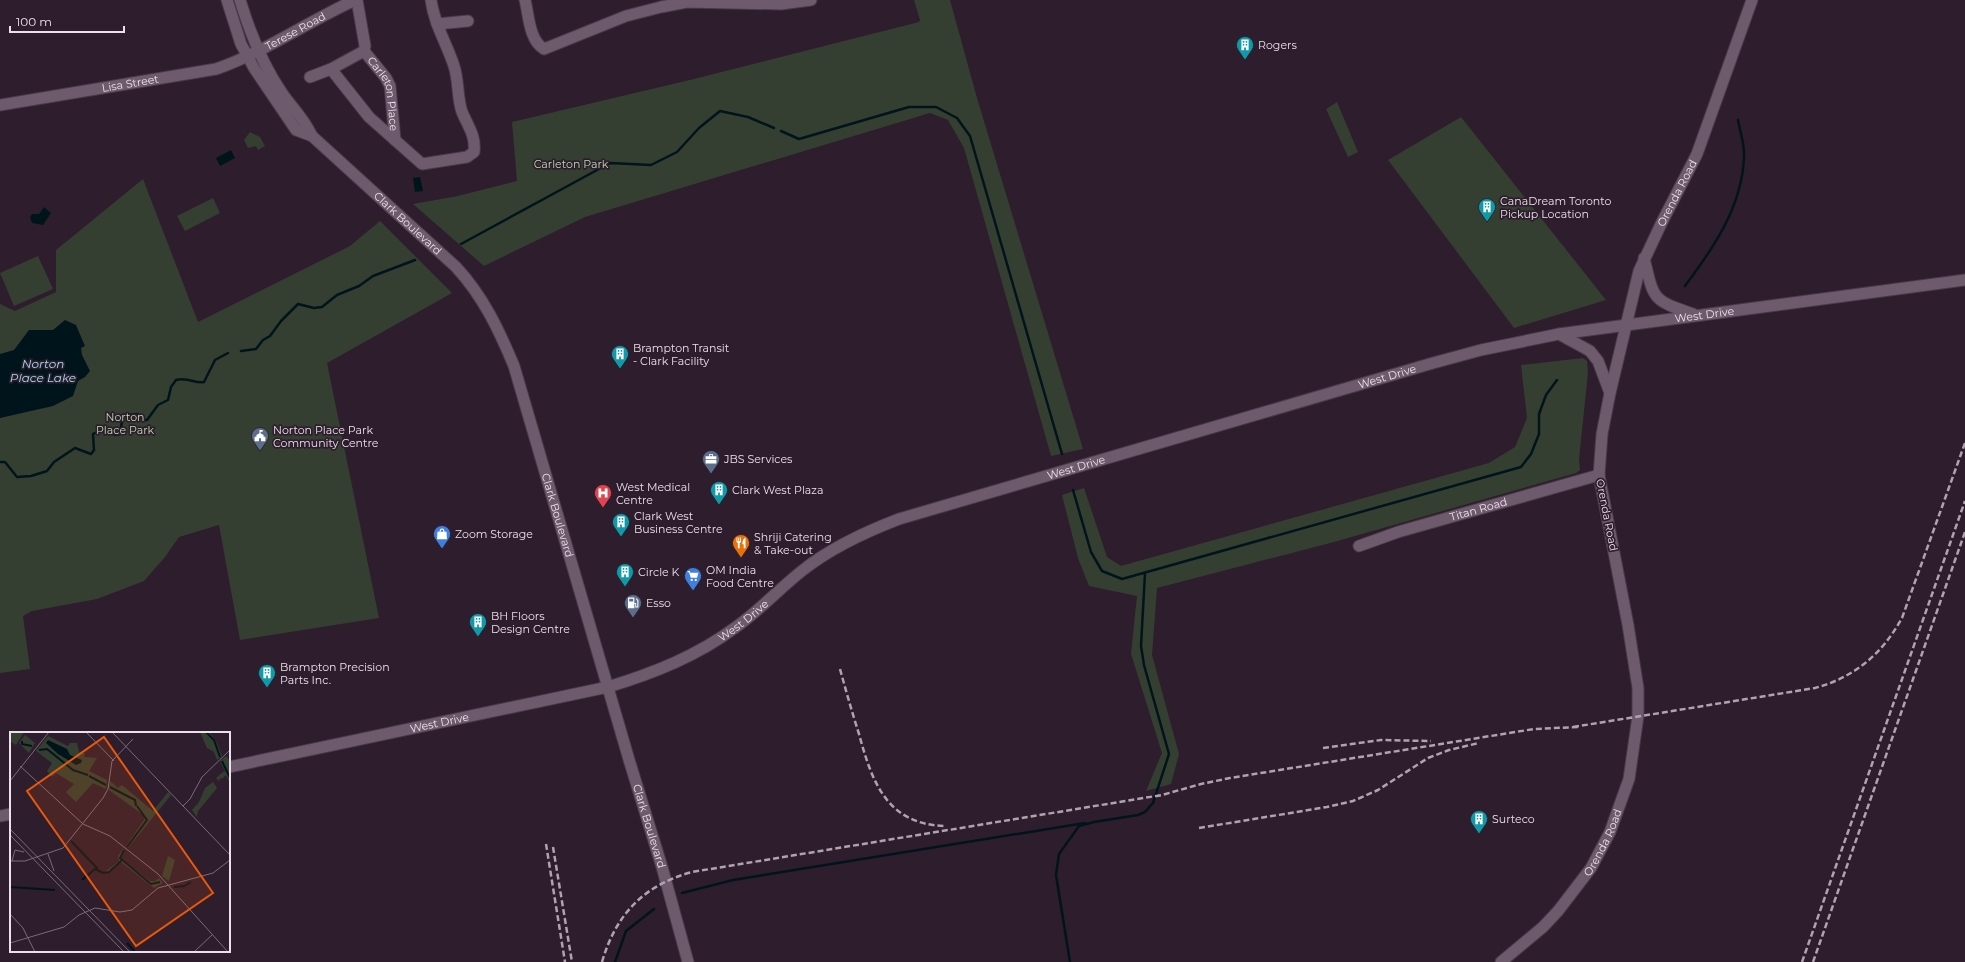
<svg xmlns="http://www.w3.org/2000/svg" width="1965" height="962" font-family="Montserrat,sans-serif">
  <rect width="100%" height="100%" fill="#2e1d2d"/>
  <path fill="#343f31" d="M914,0H950L977,98L1083,449L1051,456L964,148L948,120L930,113L585,217L484,266L413,204L458,196L517,181L512,122L694,79L919,22L920,20Z
    M1337,102L1358,152L1348,157L1326,109Z
    M1461,117L1606,300L1514,328L1388,160Z
    M250,132L260,137L265,146L258,150L256,146L248,148L244,140Z
    M143,179L198,322L350,246L380,221L452,293L327,363L379,618L240,640L219,525L179,537L165,557L144,581L97,599L32,611L23,616L30,669L0,673V304L15,311L56,292V250Z
    M213,198L220,213L185,231L177,216Z
    M38,256L53,289L14,306L0,273Z
    M1583,358L1587,361L1588,373L1579,459L1580,470L1576,473L1334,542L1157,588L1152,655L1179,754L1171,784L1146,791L1162,753L1131,654L1137,596L1089,586L1078,558L1062,495L1084,488L1107,557L1121,566L1489,463L1515,447L1527,418L1521,365Z"/>
  <path fill="#00151b" d="M231,150L235,158L220,166L216,158Z
    M420,177L423,191L415,192L413,178Z
    M44,207L51,213L43,225L32,223L30,217L32,214H39Z
    M65,320L76,325L85,346L81,348L82,355L90,371L85,377L78,381L73,396L53,406L0,418V354L14,350L29,330H53Z"/>
  <g fill="none" stroke-linecap="round" stroke-linejoin="round">
    <path stroke="#00151b" stroke-width="2.5" d="M781,131L799,139L909,107H936L957,118L970,136L1062,454
      M461,244L610,163L651,165L677,152L699,128L720,111L748,117L774,128
      M1685,286C1714,247 1742,207 1744,157C1745,145 1740,132 1738,120
      M241,351L256,349L263,340L270,336L281,321L298,304L314,308L322,307L337,295L359,286L373,276L415,260
      M0,462H5L17,477L31,476L47,471L54,462L75,448L91,454L94,450L93,434L103,429L115,435L120,434L123,415L138,414L143,420H147L158,405L168,400L171,387L176,380C188,377 196,384 204,382L215,360L228,353
      M1073,490L1091,552L1102,571L1122,579L1521,467L1531,454L1539,434V414L1546,395L1557,380
      M682,893L733,880L1085,823
      M615,962L626,931L654,909
      M1070,962L1056,875L1059,854L1079,826L1094,822L1138,815L1145,812L1153,803L1169,754L1144,665L1141,646L1145,573"/>
    <defs>
      <g id="minor">
        <path id="s1" d="M227,0L241,44L254,68L296,130L312,136L456,267C483,296 499,330 514,366L630,763L662,867L688,962"/>
        <path d="M240,0C250,33 262,64 282,93C293,109 303,117 312,136"/>
        <path d="M357,0L365,46L364,51L331,69L369,117L422,164L467,157L474,152C476,136 468,126 462,112C457,98 459,81 454,66C447,44 434,24 431,0"/>
        <path d="M525,0C529,16 529,40 544,49L626,16L661,7L687,2L781,4L811,0"/>
        <path d="M437,24L468,21"/>
        <path id="s2" d="M364,51L386,78L390,86L395,140"/>
        <path d="M310,77L331,69"/>
        <path id="s3" d="M0,105L216,69C265,52 307,22 355,0"/>
        <path d="M1644,258C1654,300 1652,300 1693,314"/>
        <path d="M1559,334L1590,351L1598,361L1610,393"/>
        <path id="s4" d="M1359,546L1398,532L1599,475"/>
        <path id="s5" d="M229,767L608,687C654,673 697,656 736,627C760,610 780,588 803,570C832,547 865,532 899,519L1433,363L1481,350L1559,334L1965,280"/>
        <path d="M0,816L11,814"/>
        <path id="s6" d="M1501,962L1543,927L1558,911L1591,868L1610,832L1629,779L1638,716V688L1628,625L1599,475L1602,434L1610,393L1639,271L1662,222L1697,154L1752,0"/>
      </g>
    </defs>
    <use href="#minor" stroke="#483a48" stroke-width="13"/>
    <use href="#minor" stroke="#6e5a6d" stroke-width="11"/>
    <path stroke="#b0a3af" stroke-width="2.5" stroke-dasharray="6 3" stroke-linecap="butt" d="M840,669C846,691 852,712 859,734C872,782 887,825 946,826
      M1573,727L1815,688C1855,677 1882,654 1902,618L1965,443
      M1323,748L1381,740L1431,741
      M1199,828L1327,807L1353,801L1378,790L1428,758L1449,750L1479,743
      M546,844L565,962
      M553,847L572,962
      M602,962C616,914 644,885 692,872L1162,795L1201,784L1230,778L1534,729L1578,727
      M1802,962L1965,501
      M1813,962L1965,532"/>
  </g>
  <defs>
    <symbol id="building-pin" viewBox="-11 -11 22 30"><path d="M0 17L-7.5 6A9.5 9.5 0 1 1 7.5 6Z" fill="#0f9aa8" stroke="#2e1d2d"/><path d="M-4-6H4V6H1V3H-1V6H-4ZM-2.5-4.3h1.7v1.8h-1.7ZM.8-4.3h1.7v1.8H.8ZM-2.5-1h1.7V.8h-1.7ZM.8-1h1.7V.8H.8Z" fill="#fff"/></symbol>
    <symbol id="civic-pin" viewBox="-11 -11 22 30"><path d="M0 17L-7.5 6A9.5 9.5 0 1 1 7.5 6Z" fill="#5c6f8a" stroke="#2e1d2d"/><path d="M-.6-6.5H3V-4.5H.6V-3L4-1V1h2V6H-6V1h2V-1L-.6-3ZM-1.2 2.5V6h2.4V2.5Z" fill="#fff"/></symbol>
    <symbol id="office-pin" viewBox="-11 -11 22 30"><path d="M0 17L-7.5 6A9.5 9.5 0 1 1 7.5 6Z" fill="#5c6f8a" stroke="#2e1d2d"/><path d="M-6-3h4V-5.5h4V-3h4V5H-6ZM-1-4.5V-3h2v-1.5ZM-6 0V1H6V0Z" fill="#fff"/></symbol>
    <symbol id="hospital-pin" viewBox="-11 -11 22 30"><path d="M0 17L-7.5 6A9.5 9.5 0 1 1 7.5 6Z" fill="#e0444e" stroke="#2e1d2d"/><path d="M-5-5h3v3.5h4V-5h3V5h-3V1.5h-4V5h-3Z" fill="#fff"/></symbol>
    <symbol id="shop-pin" viewBox="-11 -11 22 30"><path d="M0 17L-7.5 6A9.5 9.5 0 1 1 7.5 6Z" fill="#3f7fe0" stroke="#2e1d2d"/><path d="M-5-2.5h2.3a2.7 3.5 0 0 1 5.4 0H5L5.5 6h-11ZM-1.5-2.5h3a1.5 2.3 0 0 0-3 0Z" fill="#fff"/></symbol>
    <symbol id="restaurant-pin" viewBox="-11 -11 22 30"><path d="M0 17L-7.5 6A9.5 9.5 0 1 1 7.5 6Z" fill="#e8710a" stroke="#2e1d2d"/><path d="M-5-6h1v4h1v-4h1v4h1v-4h1v5L-1.5 .5V6h-2V.5L-5-1ZM5-6V6H3V1.5H1.5Q1.5-4 5-6Z" fill="#fff"/></symbol>
    <symbol id="supermarket-pin" viewBox="-11 -11 22 30"><path d="M0 17L-7.5 6A9.5 9.5 0 1 1 7.5 6Z" fill="#3f7fe0" stroke="#2e1d2d"/><path d="M-6-5.5h2.5l.6 2H6L4.5 2H-2.5L-4.4-4H-6ZM-1.5 3.2a1.3 1.3 0 1 0 .1 0ZM3 3.2a1.3 1.3 0 1 0 .1 0Z" fill="#fff"/></symbol>
    <symbol id="fuel-pin" viewBox="-11 -11 22 30"><path d="M0 17L-7.5 6A9.5 9.5 0 1 1 7.5 6Z" fill="#5c6f8a" stroke="#2e1d2d"/><path d="M-5.5-6h7V0h2V4h1.3V-2.5L3-4.5l.8-.8L6-3V5H2.5V1h-1V6h-7ZM-4.2-4.7v3.2H.2V-4.7Z" fill="#fff"/></symbol>
  </defs>
  <g fill-rule="evenodd">
    <use href="#building-pin" x="1235" y="35" width="20" height="27"/>
    <use href="#building-pin" x="1477" y="197" width="20" height="27"/>
    <use href="#building-pin" x="610" y="344" width="20" height="27"/>
    <use href="#civic-pin" x="250" y="426" width="20" height="27"/>
    <use href="#office-pin" x="701" y="449" width="20" height="27"/>
    <use href="#building-pin" x="709" y="480" width="20" height="27"/>
    <use href="#hospital-pin" x="593" y="483" width="20" height="27"/>
    <use href="#building-pin" x="611" y="512" width="20" height="27"/>
    <use href="#shop-pin" x="432" y="524" width="20" height="27"/>
    <use href="#restaurant-pin" x="731" y="533" width="20" height="27"/>
    <use href="#building-pin" x="615" y="562" width="20" height="27"/>
    <use href="#supermarket-pin" x="683" y="566" width="20" height="27"/>
    <use href="#fuel-pin" x="623" y="593" width="20" height="27"/>
    <use href="#building-pin" x="468" y="612" width="20" height="27"/>
    <use href="#building-pin" x="257" y="663" width="20" height="27"/>
    <use href="#building-pin" x="1469" y="809" width="20" height="27"/>
  </g>
  <g text-anchor="middle" stroke-width="3.5" stroke-linejoin="round" paint-order="stroke">
    <g font-size="11" fill="#ebe0eb" stroke="#2e1d2d">
      <text dy="4" stroke="none"><textPath href="#s3" startOffset="307">Terese Road</textPath></text>
      <text dy="4" stroke="none"><textPath href="#s3" startOffset="132">Lisa Street</textPath></text>
      <text dy="4" stroke="none"><textPath href="#s2" startOffset="49">Carleton Place</textPath></text>
      <text dy="4" stroke="none"><textPath href="#s6" startOffset="831">Orenda Road</textPath></text>
      <text dy="4" stroke="none"><textPath href="#s1" startOffset="295">Clark Boulevard</textPath></text>
      <text dy="4" stroke="none"><textPath href="#s5" startOffset="1559">West Drive</textPath></text>
      <text dy="4" stroke="none"><textPath href="#s5" startOffset="1235">West Drive</textPath></text>
      <text dy="4" stroke="none"><textPath href="#s5" startOffset="911">West Drive</textPath></text>
      <text dy="4" stroke="none"><textPath href="#s4" startOffset="125">Titan Road</textPath></text>
      <text dy="4" stroke="none"><textPath href="#s1" startOffset="631">Clark Boulevard</textPath></text>
      <text transform="translate(1607 515) rotate(79)" y="4">Orenda Road</text>
      <text dy="4" stroke="none"><textPath href="#s5" startOffset="539">West Drive</textPath></text>
      <text dy="4" stroke="none"><textPath href="#s5" startOffset="215">West Drive</textPath></text>
      <text dy="4" stroke="none"><textPath href="#s1" startOffset="955">Clark Boulevard</textPath></text>
      <text dy="4" stroke="none"><textPath href="#s6" startOffset="159">Orenda Road</textPath></text>
    </g>
    <g font-size="11" fill="#ebe0eb" stroke="#2e1d2d" text-anchor="start">
      <text x="1258" y="49">Rogers</text>
      <text x="1500" y="205">CanaDream Toronto<tspan x="1500" dy="13">Pickup Location</tspan></text>
      <text x="633" y="352">Brampton Transit<tspan x="633" dy="13">- Clark Facility</tspan></text>
      <text x="273" y="434">Norton Place Park<tspan x="273" dy="13">Community Centre</tspan></text>
      <text x="724" y="463">JBS Services</text>
      <text x="616" y="491">West Medical<tspan x="616" dy="13">Centre</tspan></text>
      <text x="732" y="494">Clark West Plaza</text>
      <text x="634" y="520">Clark West<tspan x="634" dy="13">Business Centre</tspan></text>
      <text x="455" y="538">Zoom Storage</text>
      <text x="754" y="541">Shriji Catering<tspan x="754" dy="13">&amp; Take-out</tspan></text>
      <text x="706" y="574">OM India<tspan x="706" dy="13">Food Centre</tspan></text>
      <text x="638" y="576">Circle K</text>
      <text x="646" y="607">Esso</text>
      <text x="491" y="620">BH Floors<tspan x="491" dy="13">Design Centre</tspan></text>
      <text x="280" y="671">Brampton Precision<tspan x="280" dy="13">Parts Inc.</tspan></text>
      <text x="1492" y="823">Surteco</text>
    </g>
    <g font-size="11" fill="#b9dcae" stroke="#2e1d2d">
      <text x="571" y="168">Carleton Park</text>
      <text x="125" y="421">Norton<tspan x="125" dy="13">Place Park</tspan></text>
    </g>
    <g font-size="12" font-style="italic" fill="#9bdef1" stroke="#2e1d2d">
      <text x="43" y="368">Norton<tspan x="43" dy="14">Place Lake</tspan></text>
    </g>
  </g>
  <g transform="translate(10 732)">
    <rect width="220" height="220" fill="#2e1d2d"/>
    <path d="M0,0H14L6,13L0,9ZM190,0H199L205,7L212,24L207,28L204,20L197,16ZM15,3L25,11L19,21L9,11ZM38,4L58,14L60,11H67L70,23L72,20L75,22L74,25L87,26L79,39L97,48L96,57L83,51L66,70L56,60L64,52L46,41L42,45L37,39L42,31L26,19ZM216,24L220,29V52L216,43L212,47L210,46L209,49L206,46L214,39L216,41L210,29ZM100,49L108,56L112,53L143,79L158,60L161,63L118,116L116,114L136,85L99,58ZM203,50L207,56L188,79L187,85L182,78L189,70L195,56ZM113,117L115,118L111,126L140,149H145L149,146L153,151L144,156L111,130L99,141L95,140L109,129L108,124ZM158,124L165,128L159,149L152,144Z" fill="#343f31"/>
    <path d="M38,8L57,17L60,23L72,28L71,31L66,33L48,22L36,11Z" fill="#00151b"/>
    <path fill="none" stroke="#00151b" stroke-width="2" d="M196,0L204,8L210,25M12,9V12L22,14M29,18L37,17L63,38L78,43M212,29L220,46M79,44L96,53M100,55L125,68L126,74M61,109L88,137M117,115L137,88L127,74M114,118L110,126L141,152L150,150M72,148L85,137L93,141L99,140L112,128M0,155L45,158M164,155L174,154L181,150M117,211L125,220"/>
    <path fill="none" stroke="#7a6b79" stroke-width="1" d="M76,0L104,29M102,0L220,123M10,34L73,92L100,104L148,142L218,220M0,49L39,0M173,74L180,67L192,45L220,18M0,97L120,220M0,103L114,220M38,122L44,139M1,129H15L53,116L93,66L98,57L102,29L123,7M2,129L5,118L14,120M0,182L13,196L25,220M0,211L54,195L69,183L85,176L110,180L122,178L148,156L203,141L220,128M184,220L202,203"/>
    <path fill="#e8590c" fill-opacity="0.15" stroke="#e8590c" stroke-width="2" d="M94,5L203,161L126,214L17,59Z"/>
    <rect width="220" height="220" fill="none" stroke="#ebe0eb" stroke-width="2"/>
  </g>
  <path d="M10 26v6h114v-6" fill="none" stroke="#ebe0eb" stroke-width="2"/>
  <text x="16" y="26" font-size="12" fill="#ebe0eb" stroke="#2e1d2d" stroke-width="3" paint-order="stroke">100 m</text>
</svg>
